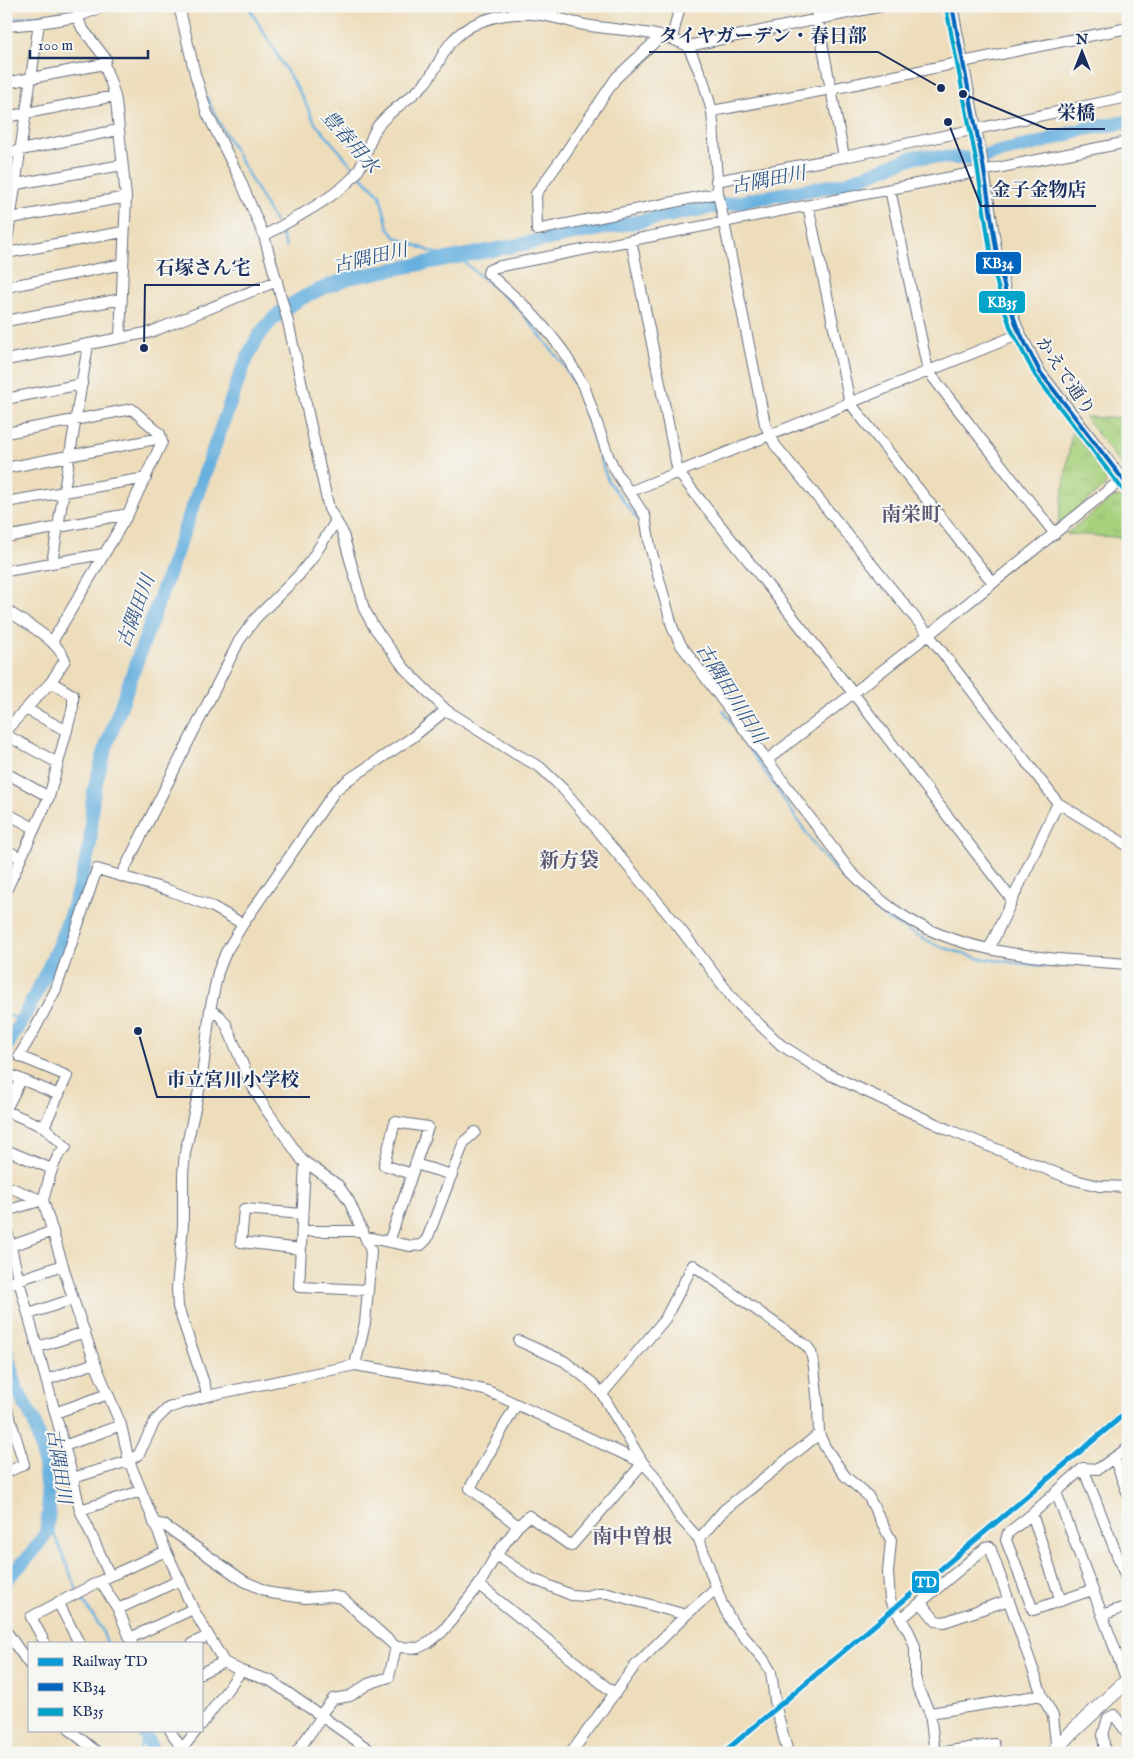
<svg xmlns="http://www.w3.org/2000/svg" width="1134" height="1759" font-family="'IM FELL English','Noto Serif JP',serif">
  <defs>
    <pattern id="park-tufts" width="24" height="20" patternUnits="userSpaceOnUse" patternTransform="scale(1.25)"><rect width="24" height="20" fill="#a7d17d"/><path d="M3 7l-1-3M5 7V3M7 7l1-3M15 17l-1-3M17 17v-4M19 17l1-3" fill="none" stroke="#8fb46e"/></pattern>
  </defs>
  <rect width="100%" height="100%" fill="#f6f6f2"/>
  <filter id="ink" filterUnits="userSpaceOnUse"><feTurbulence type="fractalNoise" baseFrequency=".02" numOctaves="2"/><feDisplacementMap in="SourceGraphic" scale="10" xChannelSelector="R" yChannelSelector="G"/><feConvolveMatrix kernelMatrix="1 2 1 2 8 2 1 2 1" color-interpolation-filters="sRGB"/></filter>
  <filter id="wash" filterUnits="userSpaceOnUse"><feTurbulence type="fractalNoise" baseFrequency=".0096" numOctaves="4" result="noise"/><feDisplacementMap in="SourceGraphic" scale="20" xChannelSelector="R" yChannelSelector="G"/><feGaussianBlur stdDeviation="1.12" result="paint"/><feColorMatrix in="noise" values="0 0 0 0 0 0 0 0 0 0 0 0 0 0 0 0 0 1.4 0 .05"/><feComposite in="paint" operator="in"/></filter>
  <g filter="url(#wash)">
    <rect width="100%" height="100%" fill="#edddbb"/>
    <path fill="url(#park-tufts)" stroke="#61806e" d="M1085,417L1128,418V462H1119Z
      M1072,431L1107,476L1105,486L1058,524Z
      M1114,497L1125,498L1128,502V538L1066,534Z"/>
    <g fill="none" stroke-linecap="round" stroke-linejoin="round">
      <path stroke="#67b0df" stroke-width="2.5" d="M248,6L304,100L315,123L355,169
        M6,19L61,13L76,6
        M207,97L215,115L275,222
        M359,174L380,195L388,227L395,237L440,255L458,257L520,310L565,367L578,392L608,481L643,526
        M281,233L286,247
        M723,710L820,853L866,903L888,920L938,946L978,958L1043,966L1070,965
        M6,1015L23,1020
        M49,1511L54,1534L77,1590
        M79,1595L101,1628L107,1643
        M140,1753L142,1730
        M1097,1753C1096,1730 1091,1726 1110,1710"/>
      <path stroke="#67b0df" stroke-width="14" d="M6,1047C44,985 74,919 89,848C93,829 90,810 94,791C97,776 102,762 106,747L242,370C248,356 254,341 264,329C285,302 319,289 349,278L759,198L843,184L916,156L977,159L995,153L1039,143L1084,129L1128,122
        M6,1348L15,1386L34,1421L43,1456L49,1511L46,1533L31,1554L6,1580
        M143,1730L154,1753"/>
    </g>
  </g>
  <g filter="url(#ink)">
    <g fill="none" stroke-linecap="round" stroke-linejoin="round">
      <defs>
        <path id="minor" d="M179,6L195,74L207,113L238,175L264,236L288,322L329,509L342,531L364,609L374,627L405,669L446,710L516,754L540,767L563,789L678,926L734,1000L781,1045L824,1072L949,1130L1071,1179L1099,1186L1128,1187
          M815,6L844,157
          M952,6L983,164L998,261L1007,297L1017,327L1040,372L1128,486
          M77,17L82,28L106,59L104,64L112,86L116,101L126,197L120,338
          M551,17L556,6
          M6,26L39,23L77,17L104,6
          M661,36L616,78L562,158L536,194L537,230L718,193
          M672,38L680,6
          M688,46L703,80L712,111L718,193L765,424L775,445L929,635L1058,803L1128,846
          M6,83L104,64
          M712,111L831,89L1128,28
          M6,117L115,96
          M1128,142L496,267L489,270L488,273L527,308L550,334L563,351L584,386L609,458L618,475L645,516L650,546L673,629L681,645L850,871C864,885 877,898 893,909C960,957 1049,958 1128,964
          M6,153L118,130
          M716,181L844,157L1128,97
          M6,186L122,165
          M890,189L928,371L1055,534
          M808,206L850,403L993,583
          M6,219L126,197
          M264,236C289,221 337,197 355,175C368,159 367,142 377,127C388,111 410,100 424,84C436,72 441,53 453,40C475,17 510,11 541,15C556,17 570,22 585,25C619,31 657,30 688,46L882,6
          M631,240L678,472L853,693L1012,900
          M6,248L39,23
          M6,253L123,232
          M6,287L123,264
          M6,321L121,299
          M6,360L151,332L277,281
          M6,399L82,384
          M6,433L132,409L160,434L162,442L128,514L52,642
          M6,468L161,438
          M629,492L1020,334
          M6,502L146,478
          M6,537L128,514
          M52,563L88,345
          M6,571L103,554
          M6,610C24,622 57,639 65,660L51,682L6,730
          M26,709L67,731
          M6,735L58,763
          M767,760L932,632L1127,475
          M6,773L49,797
          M6,813L34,828
          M6,850L21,858
          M121,876L239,641L255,619L299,575L311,560L336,521
          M6,891L49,797L73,707V695L51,682
          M243,924L213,907L168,890L97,869L56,989L34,1031L19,1056L67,1076L44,1127L66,1147L58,1156L52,1169L43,1200L73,1299L95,1363L121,1425L129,1461L166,1551L193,1609L224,1662L241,1671L271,1681L374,1753
          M989,949L1058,803
          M210,1010L220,1016L226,1024L250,1082L265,1108L302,1160L338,1185L349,1201L365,1237L371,1251L370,1267L365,1323L355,1365
          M6,1073L59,1095
          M6,1109L21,1080
          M6,1111L44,1127
          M6,1150L52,1169
          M305,1162L299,1287L368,1290
          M415,1164L452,1175
          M6,1186L41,1200
          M6,1211L43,1200
          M6,1227L19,1281L73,1478L80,1510L110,1576
          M302,1231H363
          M365,1237L411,1246L421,1245L427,1239L464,1142L475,1132
          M389,1242L428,1127L395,1122L384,1165L412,1174
          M11,1246L53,1231
          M301,1249L241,1242L244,1209L302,1214
          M6,1284L63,1265
          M29,1314L73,1299
          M519,1341L564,1361L591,1382L602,1394L643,1463L654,1475L679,1517L699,1539L722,1604L733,1624L764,1660L771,1672L776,1708L788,1753
          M38,1347L85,1332
          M46,1380L95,1363
          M602,1394L665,1319L693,1265L807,1346L811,1352L814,1367L818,1404L819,1434L825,1447L845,1476L868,1496L891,1540L888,1573L890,1600L909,1632L915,1647V1676L918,1689L930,1713L935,1753
          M207,1396L205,1386L178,1307L177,1288L183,1226V1174L185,1153L202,1077L210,1010L218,972L226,952L243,924L335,791L348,780L413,737L446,710
          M6,1405L24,1464L6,1473
          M516,1405L470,1488L518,1526
          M55,1413L108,1394
          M64,1446L121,1425
          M1114,1458L1128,1494
          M1083,1468L1128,1583
          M73,1478L129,1461L139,1454L155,1421L168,1408L207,1396L355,1365L447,1381L488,1391L643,1463
          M1056,1492L1127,1681
          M80,1510L141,1491
          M1032,1514L1061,1601
          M154,1523L164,1525L244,1581L271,1593L305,1598L331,1596L342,1598L396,1647L418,1648L428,1643L443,1631L479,1585L496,1555L518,1526L529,1516L571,1546L643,1463
          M699,1539L724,1510L819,1434
          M496,1555L531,1578L571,1595L586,1596L598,1593H608L686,1615
          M100,1581L118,1609L132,1643
          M479,1585L615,1694
          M1092,1590L1033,1610L1006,1540L1008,1533L1032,1514L1083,1468L1098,1469L1128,1448
          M58,1602L79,1643
          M921,1603L936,1621L944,1622L1009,1600
          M118,1609L180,1580
          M1102,1615L1128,1606
          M901,1619L985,1548L990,1547L1042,1695L1053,1716L1057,1752
          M6,1631L29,1664
          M130,1638L193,1609
          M45,1643L31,1617L110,1576L166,1551
          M193,1643L208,1636
          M201,1673L224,1662
          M930,1713L1042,1695
          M321,1714L333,1699L350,1696L368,1684L389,1677L396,1647
          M201,1725L241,1671
          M70,1730L98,1753
          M170,1730L184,1753
          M181,1750L197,1730
          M296,1753L323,1715
          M571,1753L634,1667L686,1615L717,1588
          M938,1753L994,1744L996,1753
          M1105,1753L1103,1735L1108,1718L1114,1715L1128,1734"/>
        <path id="major" d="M1053,1753L1072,1732L1128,1680"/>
      </defs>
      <use href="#minor" stroke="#646c7f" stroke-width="12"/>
      <use href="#major" stroke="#646c7f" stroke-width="16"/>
      <use href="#minor" stroke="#fff" stroke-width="10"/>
      <use href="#major" stroke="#fff" stroke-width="14"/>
      <defs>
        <path id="bus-1" d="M952,6L983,164L998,261L1007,297L1017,327L1040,372L1128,486"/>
        <path id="bus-2" d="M946,7L977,165L992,263L1001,299L1011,329L1035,375L1123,490"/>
      </defs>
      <use href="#bus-1" stroke="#f6f6f2" stroke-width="8"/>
      <use href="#bus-2" stroke="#f6f6f2" stroke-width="8"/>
      <use href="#bus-1" stroke="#0065bd" stroke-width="4"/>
      <use href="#bus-2" stroke="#01a3c8" stroke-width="4"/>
      <defs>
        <path id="rail-1" d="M723,1753L1128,1411"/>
      </defs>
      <use href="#rail-1" stroke="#f6f6f2" stroke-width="9"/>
      <use href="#rail-1" stroke="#079bd7" stroke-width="5"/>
    </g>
  </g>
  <g text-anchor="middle" stroke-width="4" stroke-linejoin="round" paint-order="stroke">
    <g font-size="18" fill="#1b2f5e" stroke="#f6f6f2">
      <text transform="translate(1066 376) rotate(56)" y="6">かえで通り</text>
    </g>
    <g font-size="19" font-style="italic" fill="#325685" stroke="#f6f6f2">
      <text transform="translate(351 141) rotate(49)" y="7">豊春用水</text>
      <text transform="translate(768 179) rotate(-11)" y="7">古隅田川</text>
      <text transform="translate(370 257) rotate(-13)" y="7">古隅田川</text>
      <text transform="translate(135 611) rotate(-70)" y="7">古隅田川</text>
      <text transform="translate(732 693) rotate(58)" y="7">古隅田川旧川</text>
      <text transform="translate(60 1466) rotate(81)" y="7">古隅田川</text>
    </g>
    <g font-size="20" font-weight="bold" fill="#5c5873" stroke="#f6f6f2">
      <text x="911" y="521">南栄町</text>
      <text x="569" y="867">新方袋</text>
      <text x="632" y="1543">南中曽根</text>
    </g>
  </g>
  <path fill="none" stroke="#1b2f5e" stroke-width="2" d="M941 88L878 52H649M963 94L1047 129H1105M948 122L981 206H1096M144 348L145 285H260M138 1031L157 1097H310"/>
  <g fill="#1b2f5e" stroke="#f6f6f2" stroke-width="2">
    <circle cx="941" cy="88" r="5"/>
    <circle cx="963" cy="94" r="5"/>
    <circle cx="948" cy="122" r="5"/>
    <circle cx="144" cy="348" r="5"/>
    <circle cx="138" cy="1031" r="5"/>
  </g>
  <g font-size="19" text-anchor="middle" font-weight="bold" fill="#1b2f5e" stroke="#f6f6f2" stroke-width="4" stroke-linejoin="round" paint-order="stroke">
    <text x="763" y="42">タイヤガーデン・春日部</text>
    <text x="1076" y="119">栄橋</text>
    <text x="1039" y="196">金子金物店</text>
    <text x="203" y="274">石塚さん宅</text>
    <text x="233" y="1086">市立宮川小学校</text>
  </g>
  <g stroke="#f6f6f2" stroke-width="2">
    <rect x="975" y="251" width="47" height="24" rx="5" fill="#0065bd"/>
    <rect x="978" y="290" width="48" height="24" rx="5" fill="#01a3c8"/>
    <rect x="911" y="1570" width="29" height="24" rx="5" fill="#079bd7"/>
  </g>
  <g font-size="14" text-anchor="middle" font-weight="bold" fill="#fff">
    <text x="998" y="268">KB34</text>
    <text x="1002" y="307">KB35</text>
    <text x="926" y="1587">TD</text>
  </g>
  <rect width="1134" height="1759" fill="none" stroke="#f6f6f2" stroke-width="25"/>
  <rect x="28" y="1642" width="175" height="90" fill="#f6f6f2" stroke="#9ea6b7"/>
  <rect x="38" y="1658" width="25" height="8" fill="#079bd7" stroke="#9ea6b7"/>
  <text x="72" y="1666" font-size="15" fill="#1b2f5e">Railway TD</text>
  <rect x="38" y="1683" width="25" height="8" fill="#0065bd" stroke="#9ea6b7"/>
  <text x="72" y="1692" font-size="15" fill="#1b2f5e">KB34</text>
  <rect x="38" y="1708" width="25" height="8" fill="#01a3c8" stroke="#9ea6b7"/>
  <text x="72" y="1716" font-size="15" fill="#1b2f5e">KB35</text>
  <g transform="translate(1082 52)" stroke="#f6f6f2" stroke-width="4" paint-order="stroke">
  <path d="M0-4L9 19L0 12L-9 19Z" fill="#1b2f5e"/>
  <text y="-8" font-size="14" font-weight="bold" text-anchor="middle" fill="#1b2f5e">N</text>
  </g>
  <path d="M30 50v8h118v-8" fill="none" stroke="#1b2f5e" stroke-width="2.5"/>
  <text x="38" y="50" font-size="15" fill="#1b2f5e" stroke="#f6f6f2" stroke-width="4" paint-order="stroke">100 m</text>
</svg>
